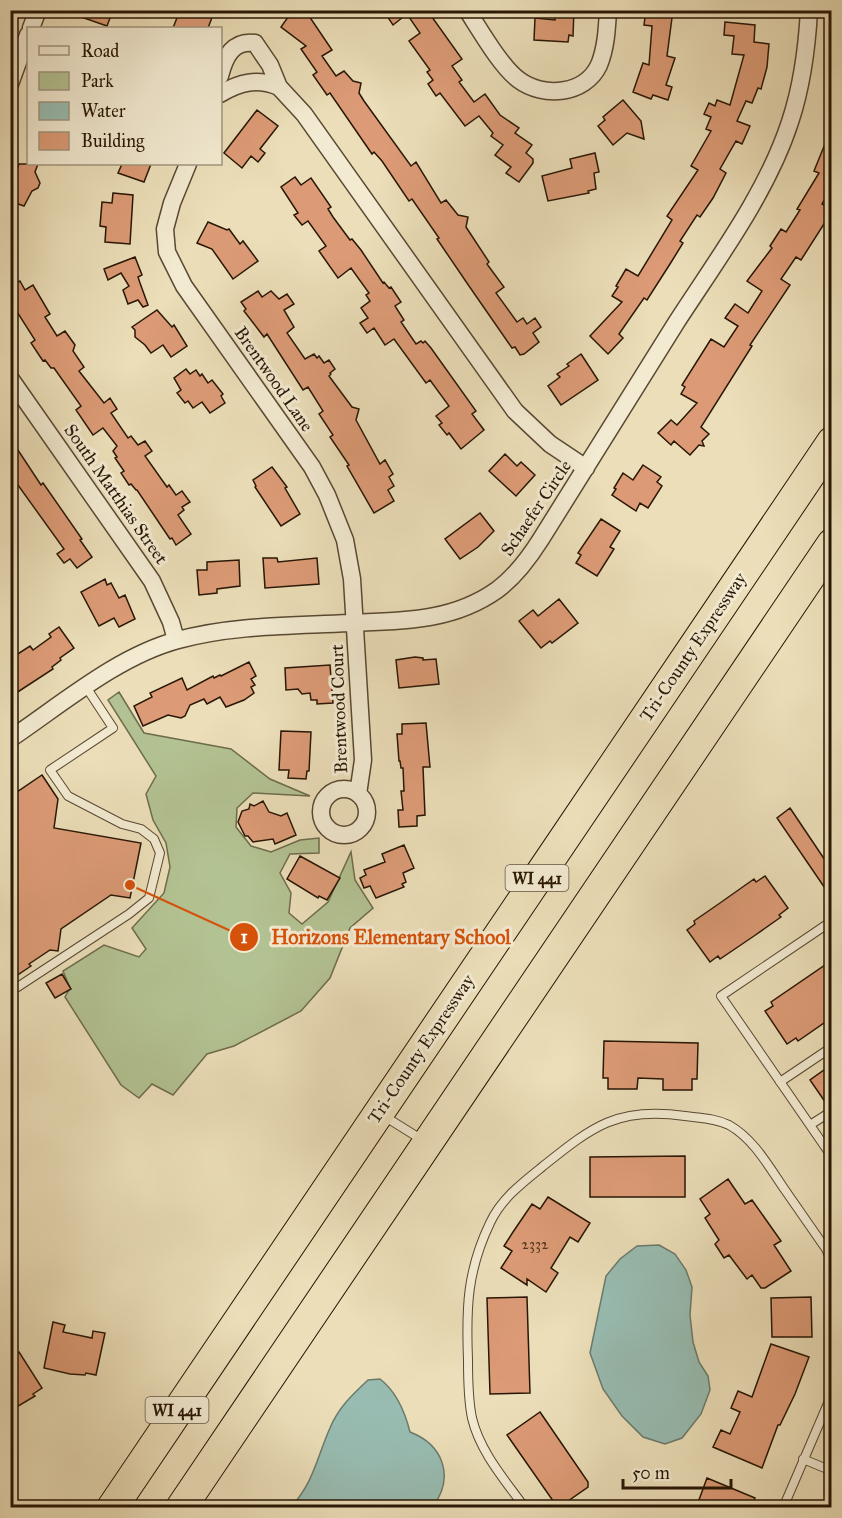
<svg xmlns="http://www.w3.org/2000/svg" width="842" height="1518" font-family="'IM FELL Great Primer',serif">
  <rect width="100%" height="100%" fill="#ebdeb8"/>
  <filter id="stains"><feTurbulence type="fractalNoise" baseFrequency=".00333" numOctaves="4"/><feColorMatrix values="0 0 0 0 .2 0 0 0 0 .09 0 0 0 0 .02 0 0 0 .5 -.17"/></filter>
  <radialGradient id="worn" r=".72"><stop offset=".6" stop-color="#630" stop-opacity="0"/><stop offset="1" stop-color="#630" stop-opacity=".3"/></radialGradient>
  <path fill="#b3c292" stroke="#6e6c4c" stroke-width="1.5" d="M119,692L144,733L231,749L270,779L310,796L253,793L237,808L236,827L251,846L271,852L300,840L319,838V853L290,854L280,873L291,893L289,913L302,924L328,902L351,852L355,880L373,908L350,928L330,978L301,1011L234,1046L207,1054L173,1095L152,1084L139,1098L121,1085L65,997L70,988L63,971L104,945L139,957L146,949L132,928L164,893L170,867L166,843L153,820L146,794L156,776L108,700Z"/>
  <path fill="#98bcb1" stroke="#6b7a6c" stroke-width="1.5" d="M659,1245L675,1254L686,1270L692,1287L690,1315L693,1342L699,1362L708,1376L710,1390L701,1414L682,1438L665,1444L643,1437L622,1416L603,1389L590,1353L606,1276L620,1259L637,1246Z
    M380,1379C397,1392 405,1412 410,1432C444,1445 455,1478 432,1508L291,1507C314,1482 317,1457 330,1428C338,1408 353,1394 368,1380Z"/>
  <path fill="#dc9b76" stroke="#281605" stroke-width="1.5" d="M67,10H113L107,26L67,12Z
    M180,10H202L213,15L208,28H173Z
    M293,10H305L332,50L322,56L336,76L344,71L353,81L361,83L359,93L364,101L411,166L416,162L441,203L446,200L458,215L468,217L466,227L489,262L487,264L504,287L496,293L517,322L523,318L527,324L535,318L541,327L533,333L539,342L524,354L520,355L515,347L512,348L469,286L437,239L439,238L412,199L409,201L382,161L374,152L372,154L330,93L327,95L313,75L317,72L301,49L306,46L281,27Z
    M383,10H427L462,59L452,66L462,80L459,82L474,102L485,94L500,115L519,128L515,133L532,145L526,153L533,159V163L519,182L506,173L511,167L495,155L503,145L491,136L493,133L479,116L465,126L440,93L436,96L428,84L433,80L427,72L430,70L409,41L420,33L407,14L393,25Z
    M555,10H574L573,36L569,35L568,42L534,40L535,18L555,20Z
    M646,10H673L667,56L675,58L666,85L672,87L668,100L653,95L651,99L633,92L643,63L649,65L652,26L644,25Z
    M725,22L755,25L754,42L769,44L767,67L761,89L758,88L752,103L746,101L737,121L750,126L742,144L736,141L720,169L726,173L713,198L700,217L697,215L680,241L683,243L670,264L647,300L644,298L619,334L623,338L608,354L590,336L622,302L612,296L618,287L616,286L626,269L638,276L672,220L667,216L698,170L691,166L711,131L706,129L711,117L704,114L709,103L715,106L717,100L730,105L744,55L732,54L734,36L724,35Z
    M623,100L641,121L644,139L627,133L613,145L598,126L605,120L603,117Z
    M257,110L278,126L260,149L265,153L258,162L251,156L242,168L224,153Z
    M831,129V177L828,185L830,186L827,191L829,192L822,204L831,209V213L801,260L796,257L781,279L790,285L750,345L752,346L701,427L709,434L702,441L704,446L699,445L690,455L674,441L671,445L658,433L671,420L677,425L697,403L681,394L685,387L682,385L711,339L724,347L738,326L725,318L735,304L748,313L762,291L747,281L772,248L770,246L781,229L786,232L800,210L797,209L819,173L814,171Z
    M595,153L599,172L594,173L596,189L588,191L589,193L548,201L542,176L572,168L570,159Z
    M19,164H38L35,172L40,183L38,188L32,191L24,206L10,201V173L13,165L18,167Z
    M122,164H151L144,182L118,173Z
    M295,177L301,185L311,178L331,207L328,209L333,217L350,240L352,239L361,250L383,283L384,282L389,288L391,287L401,302L395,306L404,320L401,322L416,344L421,341L423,343L425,341L431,348L476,411L472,414L484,430L461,449L449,433L447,435L439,425L442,423L436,416L449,406L430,380L426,383L394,339L385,345L374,328L367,333L360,323L368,318L361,308L370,301L366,295L369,293L351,268L338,278L319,251L326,246L308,221L302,225L294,215L298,213L281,187Z
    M113,193L133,195L130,244L105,242L106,227L100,226L102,202L112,203Z
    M208,222L227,230L229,229L240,244L243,241L258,261L233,279L212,249L197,243Z
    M135,257L142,275L138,277L140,283L148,305L143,307L138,300L128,304L123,290L129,286L121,273L108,280L104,269Z
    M20,281L25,290L33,285L50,314L45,317L57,336L65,331L75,345L73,351L84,367L79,371L104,403L110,398L117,409L111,413L128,438L131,436L138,445L145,441L152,451L145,456L167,487L169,485L176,495L182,491L190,502L182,507L184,510L178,515L191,534L176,545L172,538L170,539L137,490H136L131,484L129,485L121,473L124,471L115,458L117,457L113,451L117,446L103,428L93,435L76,410L81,406L54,368H51L45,360L43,361L31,343L35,340L14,307L10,310V287Z
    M258,291L262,297L271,291L279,299L287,294L294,304L284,310L294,327L287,333L305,359L314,354L317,358L319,356L324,363L329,360L335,369L330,373L331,374L329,376L352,407L359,409L356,420L380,464L385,460L393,474L389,477L394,486L388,490L394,501L374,513L347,466L349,465L330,437L333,435L319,414L323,411L308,387L303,390L267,334L264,337L244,311L246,309L241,302Z
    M157,310L172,327L174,325L187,346L171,357L163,345L151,353L145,345L135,337V330L132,327Z
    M581,354L598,380L561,405L548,386L560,377L557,374L569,366L567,364Z
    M186,369L190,374L196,370L200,376L202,374L208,383L212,380L223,394L221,396L225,403L210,413L202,402L193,408L188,401L185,403L177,393L181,390L174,378Z
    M10,438L41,485L43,483L82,539L80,540L92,557L77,568L70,559L64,563L57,554L64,549L10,474Z
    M505,454L517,466L521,462L535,475L516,496L489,471Z
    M643,465L661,477L657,482L662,486L648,508L640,503L636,511L612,495L616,489L614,488L623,473L633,480Z
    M272,467L287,487L285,488L300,514L281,526L255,487L256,486L253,480Z
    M480,513L494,531L478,547L460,559L445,539Z
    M601,519L620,531L610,547L614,549L597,576L576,563L581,555L578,553Z
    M263,558H277L278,562L317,558L319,584L265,588Z
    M239,560L240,586L217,589V593L199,595L197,570H207V562Z
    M105,579L107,585L111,583L119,598L125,595L135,619L119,627L114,618L99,626L81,592Z
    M559,599L578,623L552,643L550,641L541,648L519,621L533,610L538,616Z
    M59,627L74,648L60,658L61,660L52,667L53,669L10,697V659L30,646L33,650L51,637L49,634Z
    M415,657L423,658V660L436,659L439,684L399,688L396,660Z
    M249,662L256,676L251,679L255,685L251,687L254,693L244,700L226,707L220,697L207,704L204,699L190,705L185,716L181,718L168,715L143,726L134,706L152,697L150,693L182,678L187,690L213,676L214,678L220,675L221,676Z
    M330,665L333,703L317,704V700H311L310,693L302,694L298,689L286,690L285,668Z
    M426,723L430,767H423L425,815L417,816V826L399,827L398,810H403L401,791H404L403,768H401L400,761H399L397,734H402V724Z
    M281,731L311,732L309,771H307L306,779L288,778L289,770H279Z
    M42,775L58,799L54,828L141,843L130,898L111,895L61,929L58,951L50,950L29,964L31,966L10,980V823L17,792Z
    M263,801L269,812L281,816L287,813L296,835L275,844L273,839L253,842L248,836H245L238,822L242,811L249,809L250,804L254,806Z
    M790,808L831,869V897L777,818Z
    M404,845L414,868L403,873L406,882L402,884L404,887L376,898L370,886L364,888L360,878L366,875L364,870L385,862L382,854Z
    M300,856L340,878L327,900L319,896L318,898L287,879Z
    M765,876L788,908L779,915L781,917L754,936L720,959L718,956L710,962L687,930L695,924L694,921L720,903L754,879L756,882Z
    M831,961V1018L798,1041L796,1038L787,1044L765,1011L773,1006L771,1002Z
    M62,974L71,989L55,998L46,983Z
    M604,1041L698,1043L697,1079H692V1090H663V1079L638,1078L637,1089H608V1078H603Z
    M831,1065V1105L828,1106L810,1080Z
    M685,1156V1197H590V1157Z
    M728,1179L745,1204L752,1200L781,1241L774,1245L791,1271L765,1288H761L752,1275L747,1279L729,1255L724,1258L715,1244L719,1240L705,1218L710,1214L700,1199Z
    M548,1197L590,1223L578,1242L570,1237L551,1268L558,1273L546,1292L527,1279V1285L501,1268L512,1251L504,1246L513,1232L532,1204L540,1209Z
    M527,1297L530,1393L490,1394L487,1298Z
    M811,1297L812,1337H772L771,1298Z
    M53,1322L65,1325L63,1332L92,1338L93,1331L105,1333L96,1375L86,1373L85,1375L70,1374L44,1368Z
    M771,1344L809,1357L795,1394L780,1425H778L762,1468L713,1447L721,1430L730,1434L740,1412L731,1408L738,1391L752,1397Z
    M19,1352L42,1388L33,1394L35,1396L10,1411V1358Z
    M540,1412L588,1482V1487L558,1508L507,1435Z
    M707,1478L755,1498L751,1508H696Z"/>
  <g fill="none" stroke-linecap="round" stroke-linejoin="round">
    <defs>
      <path id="lane" d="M832,927L826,925L721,996L832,1157
        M10,992L129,914L149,898L160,853L154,839L141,829L122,824L68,796L50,770L113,728L86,687
        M780,1082L832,1047
        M384,1116L424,1141
        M810,1125L832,1111
        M803,1459L832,1471
        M525,1508C505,1480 480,1452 472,1418C468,1399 468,1379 468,1360C466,1308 467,1271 490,1223C501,1199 522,1183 542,1167C592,1127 617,1106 685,1116C699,1118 715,1118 729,1125C754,1139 769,1167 785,1190C798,1209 812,1229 826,1249L832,1262
        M783,1508L832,1394"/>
      <path id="street" d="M467,10C480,30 501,67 519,80C543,98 585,95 599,65C606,48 607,29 608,10
        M31,28L38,10
        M220,76C225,56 233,40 255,43L270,65L279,87L304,114L515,411L550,444L586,468
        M10,84L28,35
        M220,94C240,82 257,78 279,87
        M188,164L172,203L165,229L167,252L184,286L312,467L327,495L345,540L352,579L363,760L358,794
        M10,378L152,581L171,622L176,640
        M10,739C62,704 118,656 178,640C233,625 292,626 349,623C401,621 452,622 497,590C515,577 529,558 541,539C586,467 631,395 676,323C716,261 767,193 790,122C802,86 807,48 809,10
        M321 812a23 23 0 1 1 46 0a23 23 0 1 1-46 0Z"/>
      <path id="highway" d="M112,1508L832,442
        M181,1508L832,544"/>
    </defs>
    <use href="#lane" stroke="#594832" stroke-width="10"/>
    <use href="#street" stroke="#594832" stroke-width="19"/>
    <use href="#highway" stroke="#281605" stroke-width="32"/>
    <use href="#lane" stroke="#f2ead1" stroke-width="8"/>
    <use href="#street" stroke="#f2ead1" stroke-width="16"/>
    <use href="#highway" stroke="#ebdeb8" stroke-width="30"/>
  </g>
  <g text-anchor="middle" stroke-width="6" stroke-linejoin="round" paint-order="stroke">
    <g font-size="15" fill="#553721">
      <text x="535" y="1249">2332</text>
    </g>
    <g fill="#f2ead1" stroke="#655642" stroke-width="1.5">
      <rect x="505.5" y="865" width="63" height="26" rx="4.5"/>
      <rect x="145.5" y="1397" width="63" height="26" rx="4.5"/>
    </g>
    <g font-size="16" font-weight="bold" fill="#281605">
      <text x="537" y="884">WI 441</text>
      <text x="177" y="1416">WI 441</text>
    </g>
    <g font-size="18" fill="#281605" stroke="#f2ead1">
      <text transform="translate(274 379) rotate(55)" y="6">Brentwood Lane</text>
      <text transform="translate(116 494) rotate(55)" y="6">South Matthias Street</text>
      <text transform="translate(536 508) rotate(-56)" y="6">Schaefer Circle</text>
      <text transform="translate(693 647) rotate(-56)" y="6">Tri-County Expressway</text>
      <text transform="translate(339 709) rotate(-92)" y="6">Brentwood Court</text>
      <text transform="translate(421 1049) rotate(-56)" y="6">Tri-County Expressway</text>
    </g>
  </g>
  <path fill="none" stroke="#d5520b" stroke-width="2" d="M130 885L244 937"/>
  <g fill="#d5520b" stroke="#f2ead1" stroke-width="2">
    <circle cx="130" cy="885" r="6"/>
    <circle cx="244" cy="937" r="15"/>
  </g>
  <g font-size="18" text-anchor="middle" font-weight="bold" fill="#fff">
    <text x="244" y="943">1</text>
  </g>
  <g font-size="20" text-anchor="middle" font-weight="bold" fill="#d5520b" stroke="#f2ead1" stroke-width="6" stroke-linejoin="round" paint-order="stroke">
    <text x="391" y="944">Horizons Elementary School</text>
  </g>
  <rect width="842" height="1518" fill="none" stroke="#ebdeb8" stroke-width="36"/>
  <rect x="12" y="12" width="818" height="1494" fill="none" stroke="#281605" stroke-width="3"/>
  <rect x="18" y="18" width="806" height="1482" fill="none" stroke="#281605" stroke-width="1.5"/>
  <rect x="27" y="27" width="195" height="138" fill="#f2ead1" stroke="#a1957f" stroke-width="1.5"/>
  <rect x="39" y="46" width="30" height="9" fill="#f2ead1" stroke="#a1957f" stroke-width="1.5"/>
  <text x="81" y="57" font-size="18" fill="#281605">Road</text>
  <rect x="39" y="72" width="30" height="18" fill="#b3c292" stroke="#a1957f" stroke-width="1.5"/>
  <text x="81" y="87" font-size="18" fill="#281605">Park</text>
  <rect x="39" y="102" width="30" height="18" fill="#98bcb1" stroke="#a1957f" stroke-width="1.5"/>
  <text x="81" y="117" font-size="18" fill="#281605">Water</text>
  <rect x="39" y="132" width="30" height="18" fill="#dc9b76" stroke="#a1957f" stroke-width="1.5"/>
  <text x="81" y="147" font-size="18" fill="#281605">Building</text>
  <path d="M623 1479v9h108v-9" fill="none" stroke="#281605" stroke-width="3"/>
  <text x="632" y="1479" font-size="18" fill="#281605" stroke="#f2ead1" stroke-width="4.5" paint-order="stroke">50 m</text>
  <rect width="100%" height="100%" filter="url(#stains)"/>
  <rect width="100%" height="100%" fill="url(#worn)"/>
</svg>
